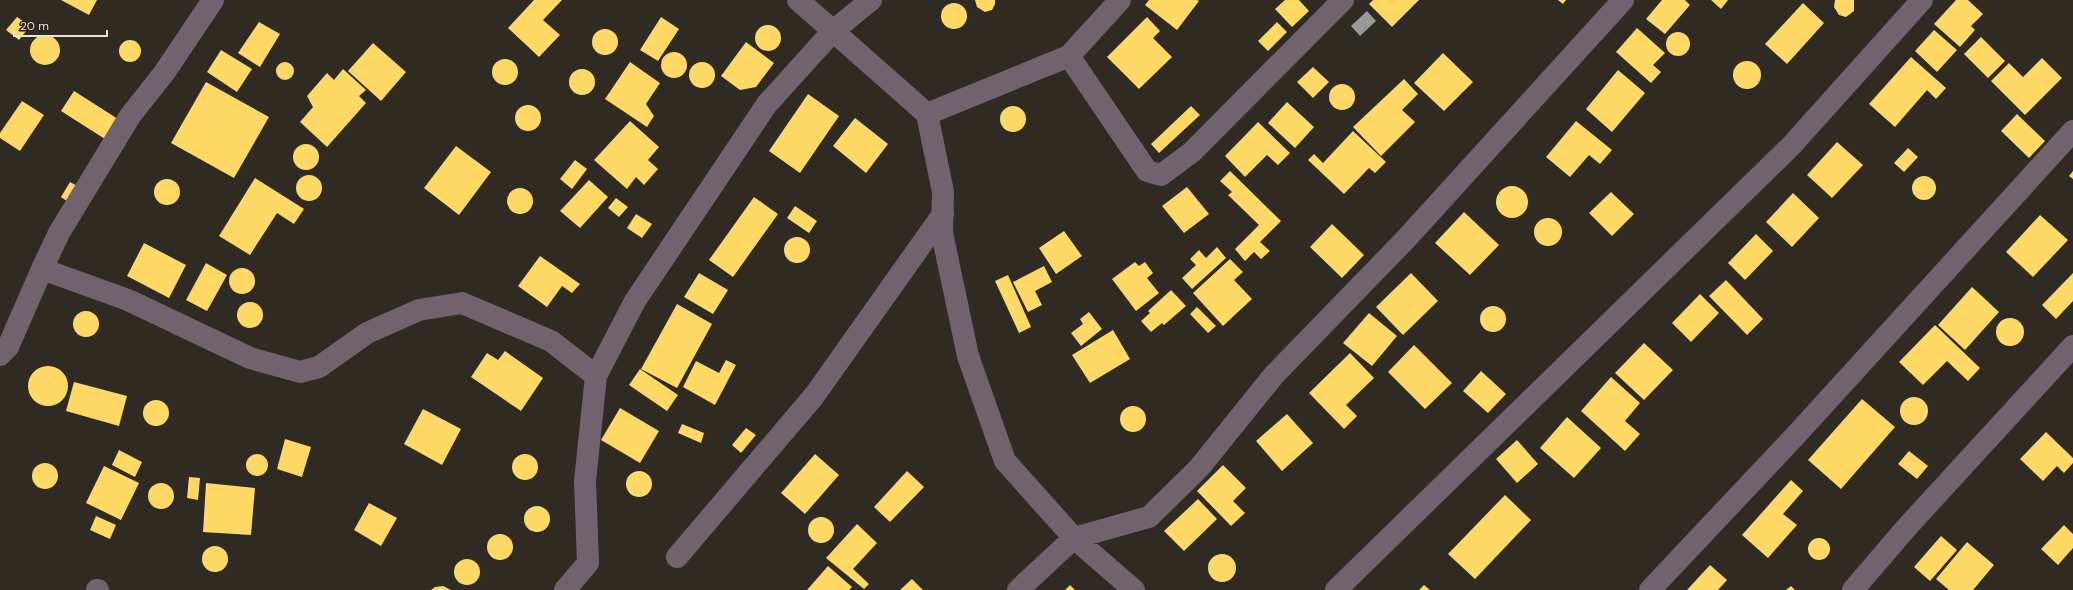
<svg xmlns="http://www.w3.org/2000/svg" width="2073" height="590" font-family="'DM Sans',sans-serif">
  <rect width="100%" height="100%" fill="#2f2b23"/>
  <path fill="#ffd966" d="M61,0H97L89,15Z
    M534,0H562L543,20L560,35L539,57L508,28Z
    M975,0H995V4L992,10L985,12L977,7Z
    M1149,0H1197L1199,1L1177,30L1145,5Z
    M1285,0H1299L1309,11L1292,27L1275,9Z
    M1373,0H1419L1392,27L1369,4Z
    M1558,0H1566L1563,4Z
    M1662,0H1685L1690,5L1665,34L1646,19Z
    M1711,0H1728L1721,9Z
    M1835,0H1854V11L1846,17L1839,15L1834,7Z
    M1956,0H1968L1983,14L1971,26L1975,30L1960,47L1934,24Z
    M1803,3L1824,23L1787,64L1765,44Z
    M941 16a13 13 0 1 1 26 0a13 13 0 1 1-26 0Z
    M17,17L30,26L19,40L6,30Z
    M661,17L679,29L658,61L640,50Z
    M1147,17L1160,31L1153,38L1172,57L1139,89L1107,57Z
    M259,22L280,34L260,67L238,53Z
    M1277,22L1287,32L1268,51L1258,41Z
    M755 38a13 13 0 1 1 26 0a13 13 0 1 1-26 0Z
    M1637,28L1665,53L1653,65L1661,72L1651,83L1616,52Z
    M592 42a13 13 0 1 1 26 0a13 13 0 1 1-26 0Z
    M1934,30L1957,50L1937,72L1915,51Z
    M1666 44a12 12 0 1 1 24 0a12 12 0 1 1-24 0Z
    M30 50a15 15 0 1 1 30 0a15 15 0 1 1-30 0Z
    M1981,37L2005,61L1988,78L1964,54Z
    M119 51a11 11 0 1 1 22 0a11 11 0 1 1-22 0Z
    M746,42L774,63L756,87L740,90L721,76Z
    M373,43L406,72L381,101L348,71Z
    M221,50L252,69L237,92L207,72Z
    M661 65a13 13 0 1 1 26 0a13 13 0 1 1-26 0Z
    M1443,53L1473,82L1444,111L1414,83Z
    M1911,57L1946,88L1936,99L1927,90L1895,127L1869,104Z
    M2042,58L2062,78L2025,115L1991,81L2009,63L2023,77Z
    M492 72a13 13 0 1 1 26 0a13 13 0 1 1-26 0Z
    M1733 75a14 14 0 1 1 28 0a14 14 0 1 1-28 0Z
    M276 71a9 9 0 1 1 18 0a9 9 0 1 1-18 0Z
    M630,62L660,83L646,104L654,116L647,127L605,99Z
    M689 75a13 13 0 1 1 26 0a13 13 0 1 1-26 0Z
    M1313,67L1329,82L1313,98L1297,82Z
    M569 82a13 13 0 1 1 26 0a13 13 0 1 1-26 0Z
    M343,69L366,90L359,96L366,103L327,147L300,122L313,107L307,96L327,73L334,80Z
    M1618,70L1645,93L1612,132L1586,109Z
    M1404,79L1418,94L1402,110L1415,122L1381,156L1353,127Z
    M206,82L269,117L234,178L171,143Z
    M1329 97a13 13 0 1 1 26 0a13 13 0 1 1-26 0Z
    M74,91L118,119L105,139L61,111Z
    M808,94L839,116L800,173L769,151Z
    M22,101L44,115L20,151L0,138V133Z
    M1287,102L1314,127L1295,148L1268,123Z
    M515 118a13 13 0 1 1 26 0a13 13 0 1 1-26 0Z
    M1000 119a13 13 0 1 1 26 0a13 13 0 1 1-26 0Z
    M1191,106L1200,115L1159,153L1151,144Z
    M2017,114L2045,141L2029,158L2001,131Z
    M855,118L888,144L866,173L833,146Z
    M630,121L659,147L648,160L658,169L644,185L636,177L627,189L594,160Z
    M1576,121L1612,150L1600,164L1589,155L1570,177L1546,157Z
    M1258,122L1290,153L1278,165L1267,155L1245,177L1225,156Z
    M1353,131L1386,162L1375,173L1369,168L1344,194L1308,160L1314,154L1323,163Z
    M1837,142L1863,165L1832,198L1807,175Z
    M293 157a13 13 0 1 1 26 0a13 13 0 1 1-26 0Z
    M456,146L491,172L459,215L424,188Z
    M1908,148L1918,157L1904,172L1894,163Z
    M575,160L587,169L572,189L560,179Z
    M1230,171L1281,221L1260,242L1270,251L1261,259L1254,252L1245,261L1235,249L1259,225L1228,195L1232,192L1220,181Z
    M2073,171V179L2069,176Z
    M296 188a13 13 0 1 1 26 0a13 13 0 1 1-26 0Z
    M1912 188a12 12 0 1 1 24 0a12 12 0 1 1-24 0Z
    M255,178L304,209L294,224L277,213L250,255L219,236Z
    M154 192a13 13 0 1 1 26 0a13 13 0 1 1-26 0Z
    M589,180L608,197L580,228L560,211Z
    M70,182L81,188L71,204L61,197Z
    M1496 202a16 16 0 1 1 32 0a16 16 0 1 1-32 0Z
    M1187,187L1209,214L1184,233L1162,206Z
    M507 201a13 13 0 1 1 26 0a13 13 0 1 1-26 0Z
    M1611,192L1634,214L1612,236L1589,213Z
    M1793,193L1819,218L1792,247L1766,222Z
    M754,197L778,214L733,277L709,260Z
    M616,198L628,207L619,217L608,208Z
    M795,206L817,221L809,233L787,218Z
    M1464,212L1499,245L1470,275L1435,243Z
    M636,214L652,224L642,238L627,228Z
    M2040,215L2068,240L2033,277L2006,252Z
    M1534 232a14 14 0 1 1 28 0a14 14 0 1 1-28 0Z
    M1332,224L1364,255L1342,278L1310,247Z
    M1064,231L1082,256L1056,274L1039,248Z
    M1756,234L1773,251L1745,280L1728,263Z
    M784 250a13 13 0 1 1 26 0a13 13 0 1 1-26 0Z
    M144,243L186,265L169,298L127,276Z
    M1217,247L1226,258L1192,289L1182,278L1196,265L1190,259L1199,250L1206,258Z
    M540,256L580,284L572,293L562,286L547,307L518,286Z
    M1230,259L1243,272L1234,280L1252,299L1223,326L1193,293Z
    M1135,262L1139,266L1145,262L1153,273L1147,278L1159,293L1136,311L1112,279Z
    M206,263L227,275L207,311L186,300Z
    M1044,266L1052,282L1035,291L1042,305L1028,312L1013,282Z
    M229 281a13 13 0 1 1 26 0a13 13 0 1 1-26 0Z
    M699,273L728,290L713,314L684,297Z
    M1411,273L1438,301L1403,335L1376,307Z
    M2073,273V301L2056,319L2042,305Z
    M1008,275L1031,327L1019,333L995,281Z
    M1726,280L1763,319L1747,335L1709,296Z
    M1972,287L1999,312L1965,350L1938,325Z
    M1171,290L1186,306L1164,325L1162,323L1151,332L1141,321L1150,313L1148,311Z
    M1700,294L1719,313L1691,342L1672,323Z
    M237 315a13 13 0 1 1 26 0a13 13 0 1 1-26 0Z
    M677,304L712,324L677,388L641,369Z
    M1480 319a13 13 0 1 1 26 0a13 13 0 1 1-26 0Z
    M1197,307L1216,326L1208,333L1190,314Z
    M73 324a13 13 0 1 1 26 0a13 13 0 1 1-26 0Z
    M1089,312L1102,329L1081,346L1071,333L1083,324L1080,319Z
    M1369,313L1397,336L1372,366L1343,343Z
    M1996 332a14 14 0 1 1 28 0a14 14 0 1 1-28 0Z
    M1935,325L1980,368L1968,381L1947,361L1923,385L1899,362Z
    M1113,330L1130,359L1090,383L1072,355Z
    M1644,343L1673,370L1644,400L1615,373Z
    M1414,345L1452,383L1425,409L1388,372Z
    M505,351L543,378L521,411L471,377L487,353L498,360Z
    M1350,353L1374,378L1346,405L1357,416L1344,429L1309,393Z
    M726,360L736,365L715,405L683,387L696,361L719,373Z
    M28 386a20 20 0 1 1 40 0a20 20 0 1 1-40 0Z
    M640,369L678,395L667,411L629,385Z
    M1481,371L1506,394L1488,413L1463,391Z
    M1611,377L1640,403L1625,421L1640,434L1625,451L1581,411Z
    M74,382L127,396L119,426L66,411Z
    M1900 411a14 14 0 1 1 28 0a14 14 0 1 1-28 0Z
    M1862,399L1895,427L1841,489L1808,460Z
    M143 413a13 13 0 1 1 26 0a13 13 0 1 1-26 0Z
    M1120 419a13 13 0 1 1 26 0a13 13 0 1 1-26 0Z
    M620,408L659,431L640,463L601,440Z
    M423,409L461,429L442,465L404,444Z
    M1287,414L1313,443L1282,471L1256,441Z
    M1567,417L1601,448L1574,478L1540,448Z
    M682,424L704,433L701,443L678,433Z
    M746,428L756,435L741,453L732,445Z
    M2046,432L2073,458V463L2064,473L2057,466L2043,481L2020,459Z
    M285,439L311,447L302,477L277,469Z
    M1517,440L1538,464L1517,483L1496,459Z
    M119,450L142,462L135,477L112,465Z
    M1909,451L1928,466L1917,479L1898,464Z
    M246 465a11 11 0 1 1 22 0a11 11 0 1 1-22 0Z
    M512 467a13 13 0 1 1 26 0a13 13 0 1 1-26 0Z
    M815,454L839,475L805,514L781,493Z
    M32 476a13 13 0 1 1 26 0a13 13 0 1 1-26 0Z
    M1223,465L1246,488L1233,501L1245,513L1231,526L1197,491Z
    M104,466L139,483L121,520L86,503Z
    M626 484a13 13 0 1 1 26 0a13 13 0 1 1-26 0Z
    M907,471L924,487L890,522L874,507Z
    M189,477L200,478L198,500L187,498Z
    M1791,480L1803,491L1783,514L1797,525L1768,558L1742,535Z
    M206,483L255,488L251,535L203,532Z
    M148 496a13 13 0 1 1 26 0a13 13 0 1 1-26 0Z
    M1505,495L1531,520L1475,579L1448,554Z
    M1198,499L1217,519L1184,551L1164,531Z
    M369,503L397,518L381,546L354,530Z
    M524 519a13 13 0 1 1 26 0a13 13 0 1 1-26 0Z
    M96,516L116,525L110,539L90,530Z
    M808 530a13 13 0 1 1 26 0a13 13 0 1 1-26 0Z
    M857,524L877,543L853,569L869,584L864,589L826,558Z
    M2064,525L2073,534V548L2058,565L2041,549Z
    M487 547a13 13 0 1 1 26 0a13 13 0 1 1-26 0Z
    M1941,536L1957,550L1930,581L1914,567Z
    M1808 549a11 11 0 1 1 22 0a11 11 0 1 1-22 0Z
    M1967,542L1994,565L1973,590H1949L1936,579Z
    M202 559a13 13 0 1 1 26 0a13 13 0 1 1-26 0Z
    M1208 568a14 14 0 1 1 28 0a14 14 0 1 1-28 0Z
    M454 572a13 13 0 1 1 26 0a13 13 0 1 1-26 0Z
    M1710,565L1727,580L1718,590H1687Z
    M828,566L852,587L849,590H807Z
    M912,579L923,590H900Z
    M1070,585L1075,590H1065Z
    M1424,585L1430,590H1419Z
    M443,586L451,590H431L435,587Z
    M1791,586L1795,590H1786Z"/>
  <path fill="#999" d="M1367,11L1376,21L1360,36L1351,26Z"/>
  <g fill="none" stroke-linecap="round" stroke-linejoin="round">
    <path stroke="#70636e" stroke-width="22" d="M798,0L927,114L943,192L942,233L968,356L1005,461L1074,538L1134,590
      M1069,56L1147,171L1161,175L1192,152L1343,0
      M927,114L1069,56L1120,0
      M42,269L59,233L130,116L164,73L213,0
      M0,355L8,347L42,269L128,300L250,358L300,372L319,367L367,333L419,310L462,303L551,341L596,376
      M677,557L814,396L943,214
      M97,590H98
      M565,590L588,563L585,481L596,376L635,301L767,104L833,31L871,0
      M1018,590L1074,538L1149,517L1199,468L1274,375L1405,240L1623,0
      M1336,590L1791,146L1922,0
      M1650,590L1796,435L2073,131
      M1853,590L1907,527L2073,346"/>
  </g>
  <path d="M14 30v6h93v-6" fill="none" stroke="#e9e4db" stroke-width="2"/>
  <text x="20" y="30" font-size="12" fill="#e9e4db" stroke="#2a2215" stroke-width="3" paint-order="stroke">20 m</text>
</svg>
